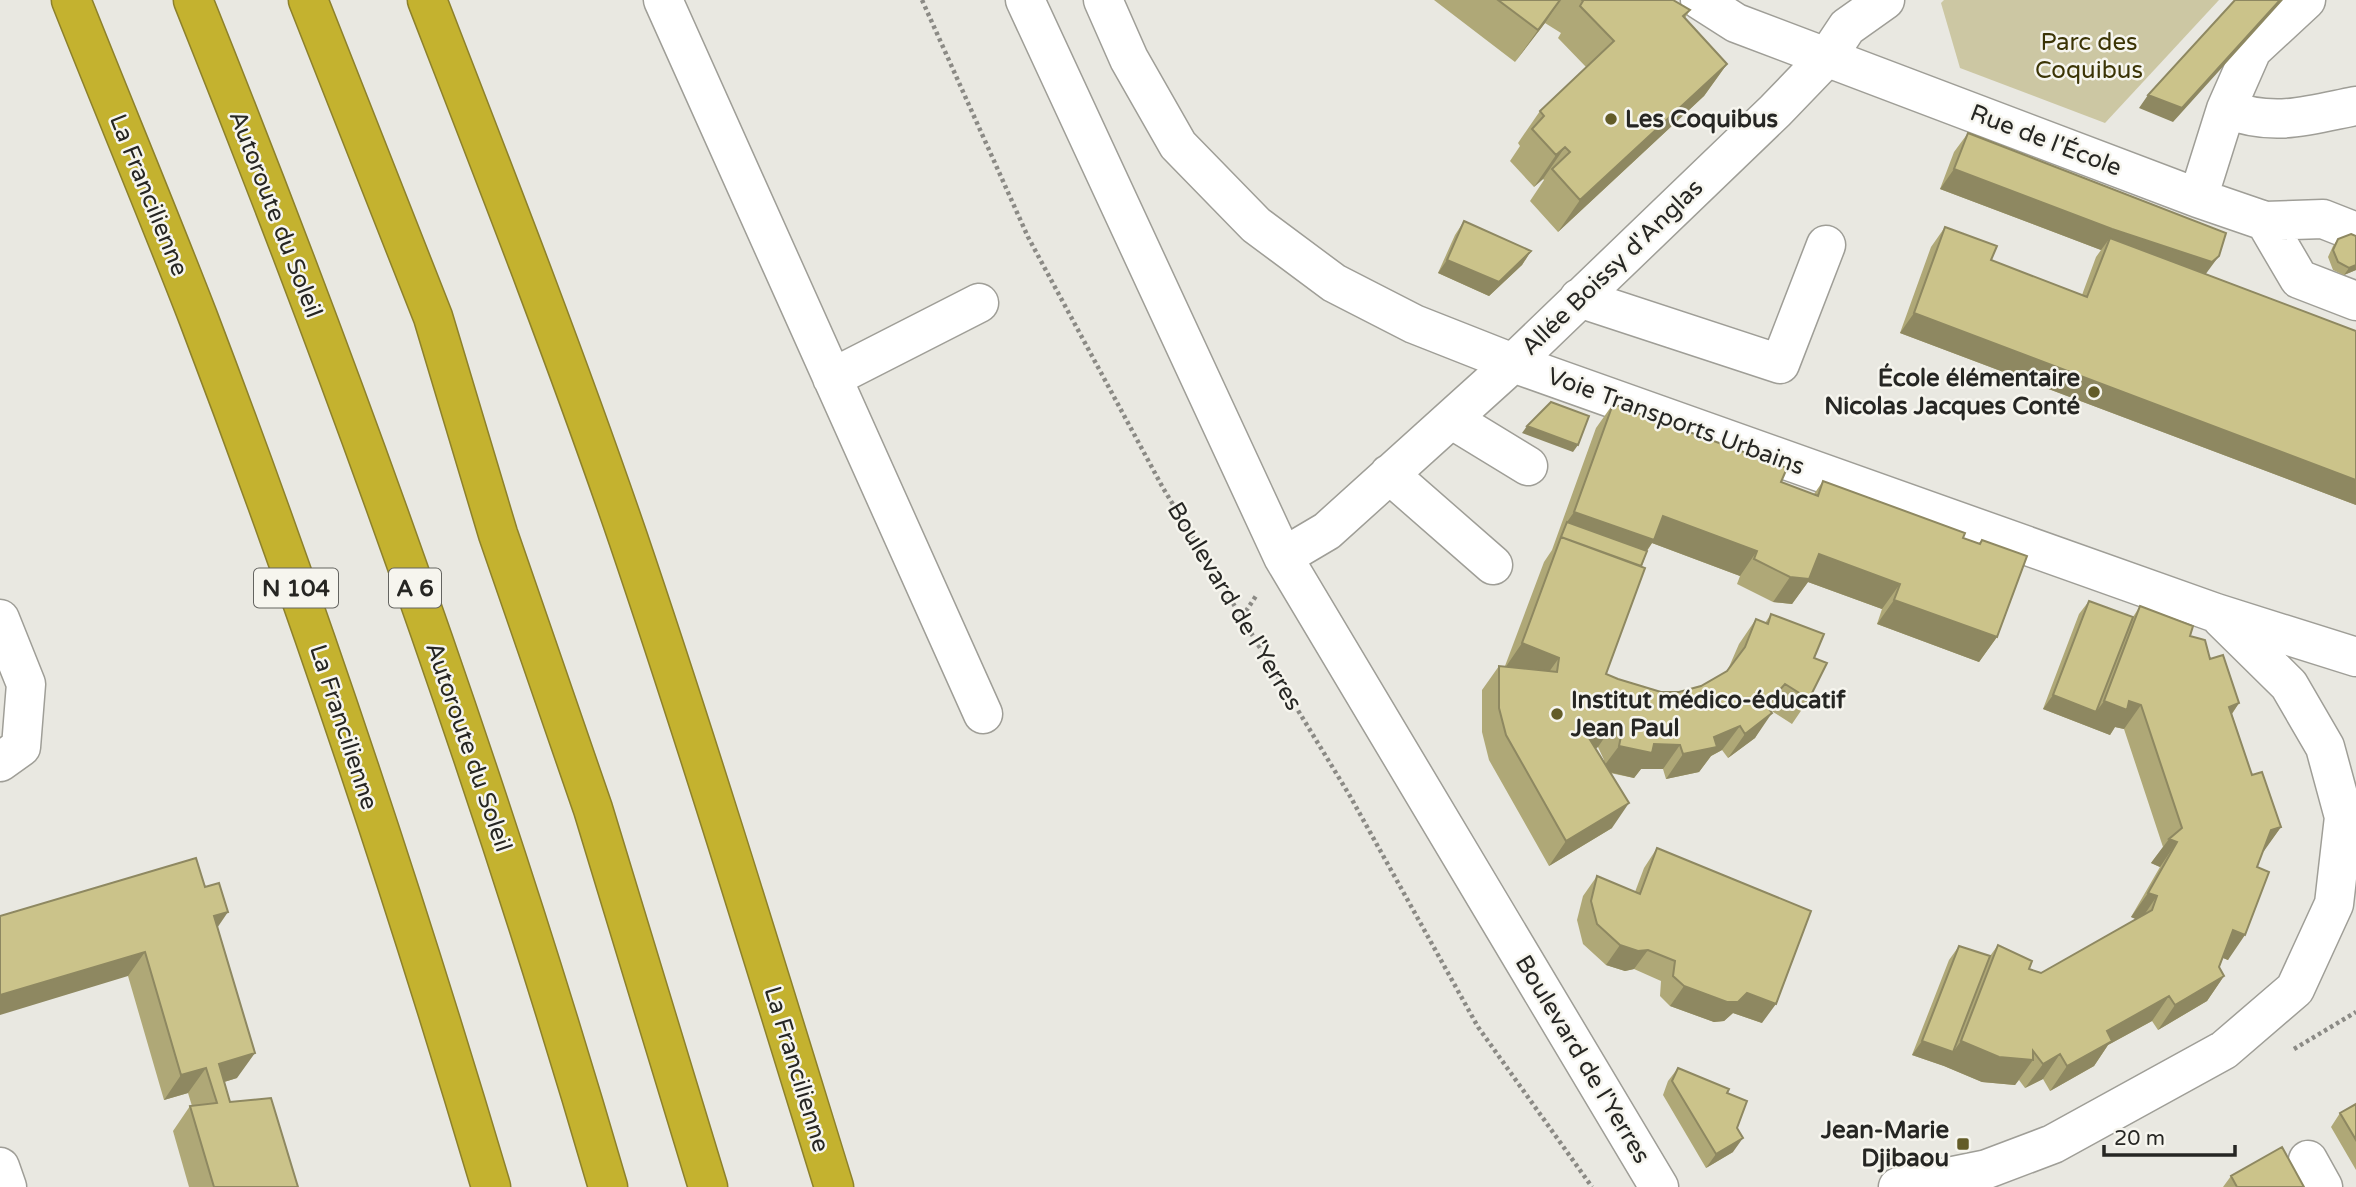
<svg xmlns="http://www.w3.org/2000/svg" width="2356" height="1187" font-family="'Varela Round',sans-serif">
  <rect width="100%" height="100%" fill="#e9e8e1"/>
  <path fill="#ccc7a3" d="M1944,0H2219L2105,123L1960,68L1941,3Z"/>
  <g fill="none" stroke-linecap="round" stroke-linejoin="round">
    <defs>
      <path id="minor" d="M663,0L983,714
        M1025,0L1283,557L1659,1187
        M1103,0L1129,59L1178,145L1256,225L1334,283L1414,324L1513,363L2216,613L2356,657
        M1700,0L1736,23L2198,198L2265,221L2323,219L2356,232
        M2226,109C2274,127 2306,116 2355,106
        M2198,198L2226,109L2252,50L2306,0
        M2265,221L2299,279L2356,301
        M1579,298L1780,364L1826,245
        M832,378L979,303
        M1451,419L1528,466
        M1389,474L1493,565
        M1283,557L1327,531L1513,363L1775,111L1827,57L1847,27L1885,0
        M0,619L26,684L21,747L0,762
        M2308,1160L2323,1187
        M0,1167L7,1187
        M1898,1187L1987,1169L2053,1144L2224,1050L2295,989L2334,904L2344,817L2325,747L2289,685L2222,619"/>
      <path id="highway" d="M71,0C113,106 157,211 198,317C307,603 404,894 491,1187
        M193,0C349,389 491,784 608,1187
        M308,0L433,317L498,534L593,809L708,1187
        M427,0C496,178 566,357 628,538C701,753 767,970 834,1187"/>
    </defs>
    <use href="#minor" stroke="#9f9e97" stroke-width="41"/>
    <use href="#highway" stroke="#8d812b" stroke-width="41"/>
    <path stroke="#8b8a85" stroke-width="4.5" stroke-dasharray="3.5 3.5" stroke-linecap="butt" d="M922,0L1028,237L1163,488L1350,796L1478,1027L1592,1187
      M1242,617L1256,596
      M2294,1049L2356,1012"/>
    <use href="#minor" stroke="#fff" stroke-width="38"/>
    <use href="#highway" stroke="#c4b22f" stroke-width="38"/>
  </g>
  <path fill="#afa877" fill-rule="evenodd" d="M1434,0H1673L1690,10L1685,18L1727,64L1704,96L1558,232L1530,201L1544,180L1543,179L1534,187L1510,161L1520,146L1518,143L1540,111L1586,67L1558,38L1561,33L1545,23L1515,62Z
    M1968,133L2206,274L2356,331V505L1900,333L1931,247L1945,227L1991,260L2082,295L2096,257L2101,250L1940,189L1954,152Z
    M1464,221L1531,251L1522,265L1489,296L1438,273L1455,235Z
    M2356,236V270L2344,275L2333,270L2328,257L2333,246L2338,239Z
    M1613,404L1781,482L1814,494L1823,481L1963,538L1979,543L1982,540L1997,637L1979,662L1877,624L1882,609L1808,582L1792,604L1773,602L1737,584L1740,576L1652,543L1647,551L1606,674L1618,679L1661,692H1679L1701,686L1727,671L1729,667L1739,644L1756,619L1765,623L1771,614L1814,658L1809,699L1792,724L1770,710L1755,738L1728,758L1722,750L1711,756L1699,772L1666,779L1663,769H1641L1634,778L1610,773L1612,828L1549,866L1489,760L1482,732V690L1499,666H1505L1544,562L1552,550L1596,428ZM1598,747L1604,760V761L1596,748Z
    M2089,601L2133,617L2140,606L2190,636L2210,659L2239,703L2232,714L2252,775L2281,827L2263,851L2257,867L2228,960L2223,958L2219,967L2224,976L2207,1001L2158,1030L2152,1021L2108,1045L2094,1066L2050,1091L2043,1079L2025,1088L2019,1080L2015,1085L1982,1082L1944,1066L1912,1055L1949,960L1959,946L1990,956L1998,945L2029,969L2041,973L2136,919L2131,917L2160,867L2151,863L2163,847L2124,729L2115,727L2110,735L2043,709L2079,614Z
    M1657,848L1762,1023L1733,1013L1724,1021L1714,1022L1670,1006L1660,996L1661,981L1634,969L1625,971L1606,965L1583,944L1577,920L1583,896L1597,876L1635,892L1644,868Z
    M0,916L217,928L237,1078L224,1082L230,1102L298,1187H189L173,1131L190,1106H192L188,1093L164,1100L128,976Z
    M1678,1068L1727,1093L1733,1152L1706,1168L1663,1095L1668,1081Z
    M2356,1104V1170L2331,1127L2340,1113Z
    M2231,1176L2304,1187H2223Z"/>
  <path fill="#8e8861" d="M1560,0L1545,23L1515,62L1538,30Z
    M2280,0H2283L2173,122L2139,108L2148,95Z
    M1727,64L1704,96L1558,232L1580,200Z
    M1565,147L1543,179L1534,187L1556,155Z
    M1954,169L2219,256L2205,275L2110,238L2101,250L1940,189Z
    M1531,251L1522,265L1489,296L1438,273L1447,260Z
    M2356,265V270L2344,275L2349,268Z
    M1914,313L2356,480V505L1900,333Z
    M1527,426L1578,445L1573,452L1522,433Z
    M1574,512L1663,516L1757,551L1740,576L1652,543L1637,565L1567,522Z
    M1819,554L1900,584L1882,609L1808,582L1792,604L1773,602L1790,577Z
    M1894,600L1997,637L1979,662L1877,624Z
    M1522,643L1559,658L1541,683L1505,668Z
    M1785,684L1767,708L1766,705Z
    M2053,695L2096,712L2104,701H2129L2141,705L2124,729L2115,727L2110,735L2043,709Z
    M2239,703L2222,728L2229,707Z
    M1772,713L1755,738L1728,758L1745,734Z
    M1615,722L1598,747L1572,763L1589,738Z
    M1740,726L1722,750L1711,756L1699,772L1666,779L1683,754L1714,737Z
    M1654,744L1680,745L1663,769H1641L1634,778L1601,770L1619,746Z
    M1629,803L1612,828L1549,866L1566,841Z
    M2281,827L2264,851L2254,854L2271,830Z
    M2169,839L2177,842L2160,867L2151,863Z
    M2148,893L2157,896L2140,921L2131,917Z
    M228,912L211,937L214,916Z
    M2233,930L2245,935L2228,960L2216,955Z
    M1620,945L1648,950L1634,969L1625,971L1606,965Z
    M145,952L128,976L0,1015V995Z
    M2224,976L2207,1001L2158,1030L2175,1005Z
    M1684,986L1747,993L1776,1004L1762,1023L1733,1013L1724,1021L1714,1022L1670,1006Z
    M2169,996L2152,1021L2108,1045L2094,1066L2050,1091L2067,1066L2107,1031Z
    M1922,1041L1953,1052L1961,1041L2033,1060L2015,1085L1982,1082L1944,1066L1912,1055Z
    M255,1053L237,1078L211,1086L219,1064Z
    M2060,1054L2043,1079L2025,1088L2043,1064Z
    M206,1068L188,1093L164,1100L181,1075Z
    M1743,1138L1733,1152L1706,1168L1716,1154Z"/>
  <path fill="#cbc38a" stroke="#8e8861" stroke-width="2" d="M1498,0H1560L1538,30Z
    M1582,0H1673L1690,10L1683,16L1727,64L1580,200L1552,169L1570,152L1565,147L1556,155L1532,129L1544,116L1540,111L1614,41L1580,6L1583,1Z
    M2235,0H2280L2182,108L2148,95Z
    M1968,133L2226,233L2219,256L2212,262L2112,229L1954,169Z
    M1464,221L1531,251L1499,282L1447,260Z
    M1945,227L1997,246L1991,260L2087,297L2110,238L2356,331V480L1914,313Z
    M2351,234L2356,236V265L2349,268L2338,262L2333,250L2338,239Z
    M1551,402L1589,416L1578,445L1527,426Z
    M1613,404L1787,468L1781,482L1818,496L1823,481L1965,533L1963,538L1980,544L1982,540L2027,556L1997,637L1894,600L1900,584L1819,554L1809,579L1790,577L1754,559L1757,551L1663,516L1654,540L1574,512Z
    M1567,522L1647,551L1641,566L1561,537Z
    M1561,537L1645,568L1606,674L1618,679L1661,692H1679L1701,686L1727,671L1745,647L1756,619L1768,624L1771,614L1824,634L1814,658L1827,663L1809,699L1785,684L1766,705L1772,713L1745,734L1740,726L1714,737L1717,747L1683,754L1680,745L1654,744L1652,753L1619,746L1621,736L1615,722L1589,738L1629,803L1566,841L1506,735L1499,708V666L1557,672L1559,658L1522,643Z
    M2089,601L2133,617L2096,712L2053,695Z
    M2140,606L2193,626L2190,636L2205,640L2210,659L2223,655L2239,703L2229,707L2252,775L2262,772L2281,827L2271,830L2257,867L2269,872L2245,935L2233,930L2219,967L2224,976L2175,1005L2169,996L2107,1031L2112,1041L2067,1066L2060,1054L2043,1064L2033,1051V1060L1999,1057L1961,1041L1998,945L2032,961L2029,969L2041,973L2152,910L2157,896L2148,893L2177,842L2169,839L2182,828L2141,705L2129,701L2127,710L2104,701Z
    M1657,848L1811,911L1776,1004L1747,993L1738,1002H1727L1684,986L1673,976L1675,961L1648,950L1638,951L1620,945L1597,924L1591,901L1597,876L1640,894Z
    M196,858L205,887L219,883L228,912L214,916L255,1053L219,1064L230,1102L271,1098L298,1187H214L190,1106L217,1103L206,1068L181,1075L145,952L0,995V916Z
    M1959,946L1990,956L1953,1052L1922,1041Z
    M1678,1068L1729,1089L1727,1093L1747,1101L1737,1128L1743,1138L1716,1154L1672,1081Z
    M2356,1104V1140L2340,1113Z
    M2282,1147L2304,1187H2237L2231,1176Z"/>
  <g fill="#635c28" stroke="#f6f5ee" stroke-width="2.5">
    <circle cx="1611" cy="119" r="7"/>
    <circle cx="2094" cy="392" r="7"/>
    <circle cx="1557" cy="714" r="7"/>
    <rect x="1956" y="1137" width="14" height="14" rx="3.5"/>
  </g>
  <g text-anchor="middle" stroke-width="5" stroke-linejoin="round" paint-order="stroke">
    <g fill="#f6f5ee" stroke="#646460" stroke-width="2">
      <rect x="254" y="568.5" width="84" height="39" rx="5"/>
      <rect x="389" y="568.5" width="52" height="39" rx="5"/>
    </g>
    <g font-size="23" font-weight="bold" fill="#262623">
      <text x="296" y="596">N 104</text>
      <text x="415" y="596">A 6</text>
    </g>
    <g font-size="24" fill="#3b3405" stroke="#f6f5ee">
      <text x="2089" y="50">Parc des<tspan x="2089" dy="28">Coquibus</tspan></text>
    </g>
    <g font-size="24" font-weight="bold" fill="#262623" stroke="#f6f5ee" text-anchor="start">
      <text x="1625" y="127">Les Coquibus</text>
      <text x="2080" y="386" text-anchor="end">École élémentaire<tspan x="2080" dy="28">Nicolas Jacques Conté</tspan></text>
      <text x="1571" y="708">Institut médico-éducatif<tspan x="1571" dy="28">Jean Paul</tspan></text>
      <text x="1949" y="1138" text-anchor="end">Jean-Marie<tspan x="1949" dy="28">Djibaou</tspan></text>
    </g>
    <g font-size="24" fill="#262623" stroke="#f6f5ee">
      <text transform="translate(2046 140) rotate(21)" y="8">Rue de l'École</text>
      <text transform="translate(149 195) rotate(68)" y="8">La Francilienne</text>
      <text transform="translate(276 214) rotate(69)" y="8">Autoroute du Soleil</text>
      <text transform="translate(1612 267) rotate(-44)" y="8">Allée Boissy d'Anglas</text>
      <text transform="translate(1676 421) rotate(20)" y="8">Voie Transports Urbains</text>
      <text transform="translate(1235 606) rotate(59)" y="8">Boulevard de l'Yerres</text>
      <text transform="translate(344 727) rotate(72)" y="8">La Francilienne</text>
      <text transform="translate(469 747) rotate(71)" y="8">Autoroute du Soleil</text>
      <text transform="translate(1583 1059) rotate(59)" y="8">Boulevard de l'Yerres</text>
      <text transform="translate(797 1069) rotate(73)" y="8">La Francilienne</text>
    </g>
  </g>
  <path d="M2104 1145v10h131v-10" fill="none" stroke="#262623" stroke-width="3.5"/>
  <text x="2114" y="1145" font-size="21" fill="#262623" stroke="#f6f5ee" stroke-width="5" paint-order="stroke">20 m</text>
</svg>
